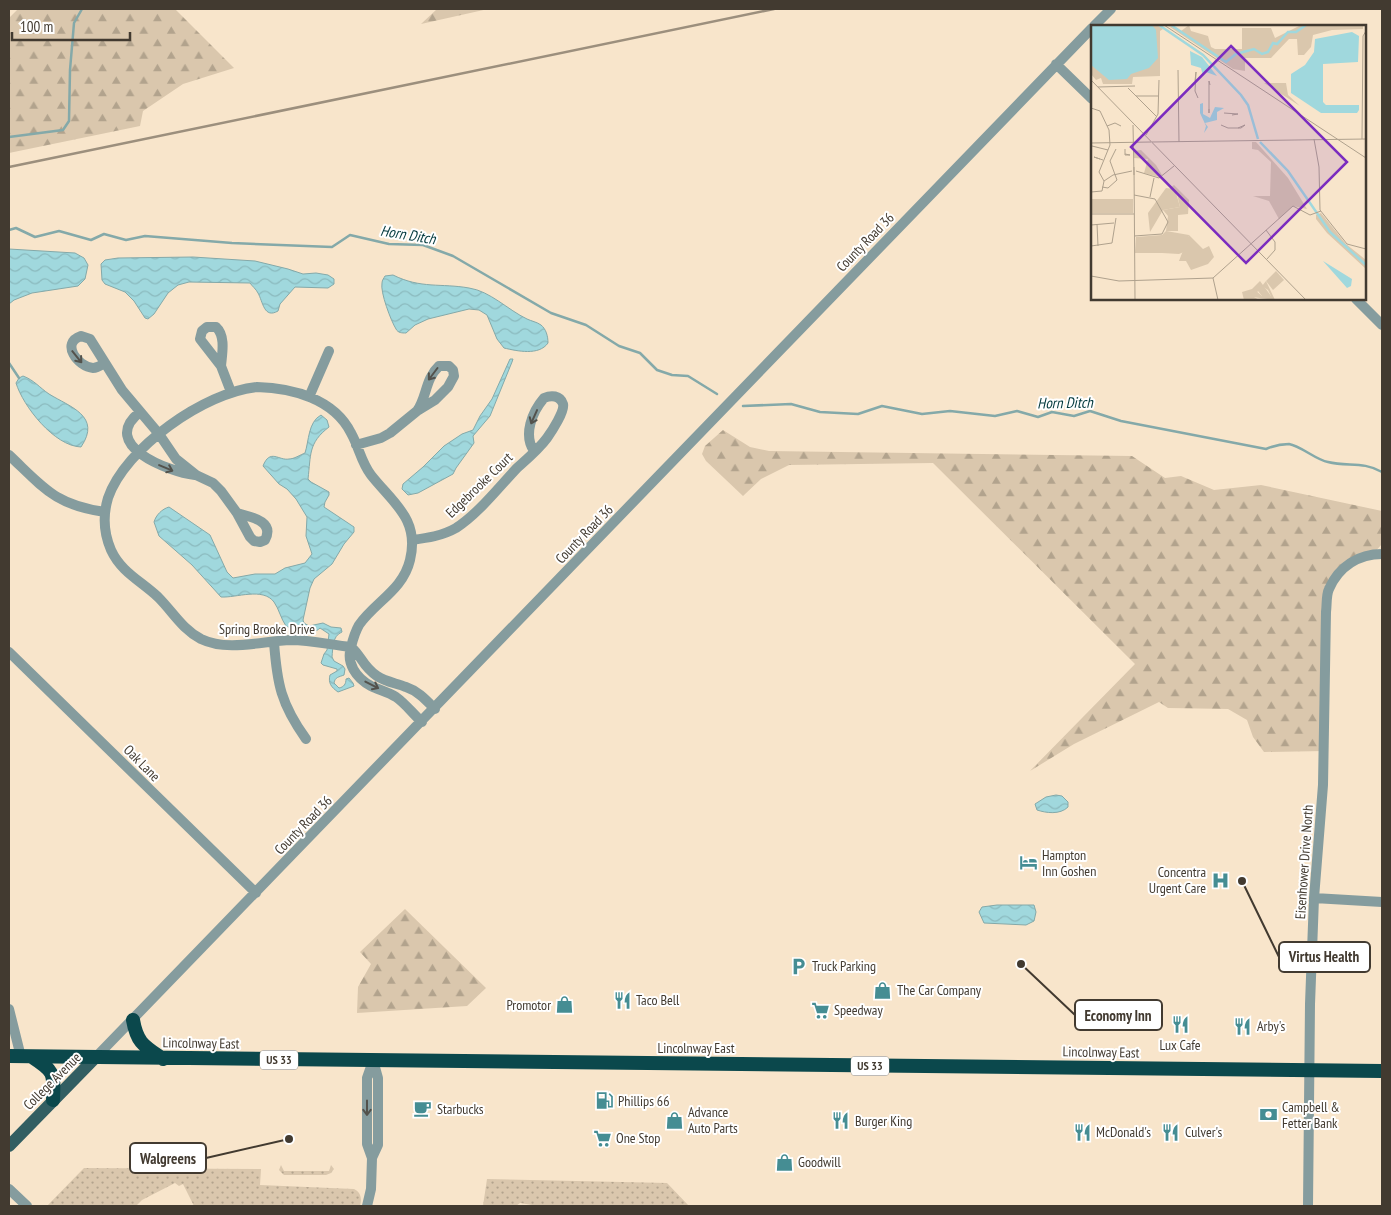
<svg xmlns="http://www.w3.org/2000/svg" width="1391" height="1215" font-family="'PT Sans Narrow',sans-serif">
  <defs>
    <pattern id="grass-dots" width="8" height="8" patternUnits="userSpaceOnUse" patternTransform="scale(1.25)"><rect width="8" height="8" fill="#dac7ad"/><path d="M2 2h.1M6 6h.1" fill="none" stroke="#b2a38d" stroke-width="1.8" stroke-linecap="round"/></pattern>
    <pattern id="forest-firs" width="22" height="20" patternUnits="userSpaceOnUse" patternTransform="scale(1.25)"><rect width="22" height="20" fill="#dac7ad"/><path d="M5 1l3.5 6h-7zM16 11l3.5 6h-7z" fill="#b2a38d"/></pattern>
    <pattern id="water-waves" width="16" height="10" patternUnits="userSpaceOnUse" patternTransform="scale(1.25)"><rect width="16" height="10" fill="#a0d8dd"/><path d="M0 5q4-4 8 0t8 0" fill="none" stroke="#8bbabe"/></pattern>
  </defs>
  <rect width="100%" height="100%" fill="#f8e5cb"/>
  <path fill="url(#grass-dots)" d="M281,1165L284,1171H329L331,1165L334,1169L331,1173L326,1175H284L279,1170Z
    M84,1168L261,1169L260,1185L354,1189C361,1192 362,1199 360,1206H194L183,1184L179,1186L175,1183L142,1200L136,1206H47Z
    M487,1179L667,1183L689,1206H538L520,1203L516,1206H483Z"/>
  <path fill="url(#forest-firs)" d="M18,9H175L234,68L183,84L143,111L140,126L9,153V18Z
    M437,9H488L421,24Z
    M723,430L750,447L769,451L1132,456L1165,478L1181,476L1214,490L1261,485L1382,511V544L1373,554L1353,560L1329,590L1324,751L1264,752L1253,737L1247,720L1228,709L1168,708L1159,702L1074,744L1030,771L1135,664L933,463L789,465L761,479L743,496L706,461L702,454L705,446Z
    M405,909L486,988L467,1006L357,1013L358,987L371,964L360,952Z"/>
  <path fill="url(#water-waves)" stroke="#84a9a9" d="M9,249L75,253L84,258L88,265L85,279L78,286L32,293L14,300L9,304Z
    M193,257L255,261L288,269L303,274L316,273L328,275L334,279V284L328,288L295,287L280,304L278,311C264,319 263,302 258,293C256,289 252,286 250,283L189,282L178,285L168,293L154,314L148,319L145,318L134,301L125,292L105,284L102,280L101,264L105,260L118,258Z
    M393,275C421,289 441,283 469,288C490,291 508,310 527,319C531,321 537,322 541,325C546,329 548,336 548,343C539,356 517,351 504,348L497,339L487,315L479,310L469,309L428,319L415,325L406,333C402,333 398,333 396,329C391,321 380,292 382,283C382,280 384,278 385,276Z
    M510,359H513L512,362L490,416L473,436L474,443L456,468L453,474L418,493L408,495L402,489L403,484L423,467L444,446L462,434L473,430L480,416L492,399Z
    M23,376C34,380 40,388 49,394C70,407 102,416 81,447C54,446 23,406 16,383L19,378Z
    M321,415L327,420L329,427C308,443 311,455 308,479L311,482L329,492V495L325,502L324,507L354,527V532L344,544L332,564L314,579L310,588L303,620L304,623L309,626L323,623L331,627L341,628L342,632C332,636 333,648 332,657L334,661L343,666L345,669L344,675C339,677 335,677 334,683L339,688C344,687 346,684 346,679L349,678L353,683L354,686L338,692C331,687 328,683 330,675L337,671V669L323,665L321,663L324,654L327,650L329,634L320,628C313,636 295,630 286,626C281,619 279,609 274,602C263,587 236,598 221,597L192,565L159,536L154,522C156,515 162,509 169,507L210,535L227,572L233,578L255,574H275L285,568L305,563L312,554L306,536L307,517L296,499L287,489L279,484L263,466C270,448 279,461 289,459C294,459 300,455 305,453C309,441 308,422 321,415Z
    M1056,795L1062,796L1068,802V807C1060,815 1046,813 1037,810L1035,804L1046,797Z
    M997,905H1034L1036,912L1034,921L1026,925L984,923L979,912L982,907Z"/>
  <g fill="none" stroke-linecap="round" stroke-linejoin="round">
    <path stroke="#84a9a9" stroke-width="2.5" d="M9,137L63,130L69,121L70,70L74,23L82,9
      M9,230L16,228L35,237L59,231L91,240L104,234L126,240L145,236L232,243L332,247L350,235L389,244L423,245L453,256L551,313L586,325L619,346L640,353L657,370L672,375L688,376L717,394
      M9,363L19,378
      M743,406L791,404L820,412L858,414L882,406L922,414L950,411L995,416L1017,411L1038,417L1052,412L1074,416L1090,411L1121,421L1266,449C1273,446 1281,444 1289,444C1301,446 1316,460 1328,462C1348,467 1363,461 1382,472"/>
    <path stroke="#859c9e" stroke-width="10" d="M1094,26L1111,9
      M1056,64L1092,99
      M1356,299L1382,325
      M104,363C101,365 98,368 93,368C78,367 60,343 81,336L90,339L122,390L159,434L176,459L196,475L213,483L221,491L237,513L250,537L254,541L260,542L265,540C275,521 251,517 237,513
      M221,366C222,354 226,336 216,327H207L202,331L200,339L221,366L231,392
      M257,387C293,388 334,399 351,433C359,447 361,462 371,475C393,503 420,519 410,560C403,590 375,602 359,625C355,632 353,639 351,647C331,645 311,640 291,640C262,641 228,652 201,639C182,629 173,612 158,597C141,581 121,572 111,550C104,534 103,515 108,498C125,448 205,392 257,387Z
      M309,397L329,351
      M140,412C98,445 169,472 195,475
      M356,445L381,438L390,433L417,411L435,400L448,387L454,376L453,370L449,366H439C425,379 427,397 417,411
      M9,455C44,488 55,505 105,512
      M412,540C427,538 442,536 456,528C478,514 499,487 517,468C527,459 539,449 547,438C552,431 565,411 563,404C560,395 551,395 544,398C532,412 523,435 534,451
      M274,642C277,684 281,704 306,739
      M9,652L256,893
      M422,722C413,714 406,704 396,697C388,692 379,690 371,686C356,678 346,663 351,647C362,656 362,666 377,676C386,682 396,683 406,687C418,691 426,700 435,709
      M1314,898L1382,902
      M9,1009L21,1057
      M95,1058L1092,28
      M372,1158L367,1144V1078L373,1061
      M9,1189L27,1206
      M367,1206L371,1189L372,1158L378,1145V1078L373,1060
      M1308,1206L1310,1004L1314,898L1323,785L1326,612C1327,605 1326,595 1329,589C1339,566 1359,554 1382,554"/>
    <path stroke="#325e62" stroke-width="12" d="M9,1146L95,1058"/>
    <path stroke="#0b484c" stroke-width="14" d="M133,1020C137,1043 144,1046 163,1059
      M9,1056L1382,1071
      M32,1057C55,1072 54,1073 53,1100"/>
    <path stroke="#9c8f7d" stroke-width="2.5" d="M9,167L774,9"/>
  </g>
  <defs><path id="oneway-shaft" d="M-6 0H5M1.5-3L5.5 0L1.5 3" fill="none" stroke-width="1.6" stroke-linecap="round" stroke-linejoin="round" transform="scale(1.25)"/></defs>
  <g stroke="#53524c">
    <use href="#oneway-shaft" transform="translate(77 357) rotate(51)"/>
    <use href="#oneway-shaft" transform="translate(433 374) rotate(127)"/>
    <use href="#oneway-shaft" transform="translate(534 417) rotate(114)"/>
    <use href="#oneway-shaft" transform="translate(166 468) rotate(23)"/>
    <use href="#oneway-shaft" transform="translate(372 685) rotate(27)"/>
    <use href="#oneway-shaft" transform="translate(367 1108) rotate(90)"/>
  </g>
  <defs>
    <symbol id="hotel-bare" viewBox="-9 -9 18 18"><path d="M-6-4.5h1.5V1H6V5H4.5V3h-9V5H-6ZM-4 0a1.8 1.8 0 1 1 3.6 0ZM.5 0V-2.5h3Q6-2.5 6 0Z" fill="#458d93" stroke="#fff" stroke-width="2.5" paint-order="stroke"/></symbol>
    <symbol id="hospital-bare" viewBox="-9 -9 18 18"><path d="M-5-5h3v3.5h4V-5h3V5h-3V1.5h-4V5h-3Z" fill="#458d93" stroke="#fff" stroke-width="2.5" paint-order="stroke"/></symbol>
    <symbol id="parking-bare" viewBox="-9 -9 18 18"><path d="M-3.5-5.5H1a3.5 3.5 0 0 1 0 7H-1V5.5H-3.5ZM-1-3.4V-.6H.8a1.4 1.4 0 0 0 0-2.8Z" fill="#458d93" stroke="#fff" stroke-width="2.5" paint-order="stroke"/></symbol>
    <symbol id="shop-bare" viewBox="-9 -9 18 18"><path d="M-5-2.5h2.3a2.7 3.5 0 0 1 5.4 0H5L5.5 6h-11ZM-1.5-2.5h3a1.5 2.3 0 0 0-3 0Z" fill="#458d93" stroke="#fff" stroke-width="2.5" paint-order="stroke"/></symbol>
    <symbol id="restaurant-bare" viewBox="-9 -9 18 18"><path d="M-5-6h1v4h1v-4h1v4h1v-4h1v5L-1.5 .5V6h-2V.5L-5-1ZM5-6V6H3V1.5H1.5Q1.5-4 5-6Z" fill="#458d93" stroke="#fff" stroke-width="2.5" paint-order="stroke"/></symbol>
    <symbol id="supermarket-bare" viewBox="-9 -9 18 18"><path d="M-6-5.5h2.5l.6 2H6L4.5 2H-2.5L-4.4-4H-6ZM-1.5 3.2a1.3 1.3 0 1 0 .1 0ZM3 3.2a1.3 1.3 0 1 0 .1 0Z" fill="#458d93" stroke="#fff" stroke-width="2.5" paint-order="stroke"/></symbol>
    <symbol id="fuel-bare" viewBox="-9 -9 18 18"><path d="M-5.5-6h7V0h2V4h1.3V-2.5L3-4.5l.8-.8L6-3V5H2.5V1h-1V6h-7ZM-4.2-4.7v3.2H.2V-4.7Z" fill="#458d93" stroke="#fff" stroke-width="2.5" paint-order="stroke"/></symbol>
    <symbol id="cafe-bare" viewBox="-9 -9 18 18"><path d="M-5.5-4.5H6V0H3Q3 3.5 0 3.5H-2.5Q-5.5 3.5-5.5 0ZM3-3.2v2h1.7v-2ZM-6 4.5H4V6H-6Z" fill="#458d93" stroke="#fff" stroke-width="2.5" paint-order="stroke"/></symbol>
    <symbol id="bank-bare" viewBox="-9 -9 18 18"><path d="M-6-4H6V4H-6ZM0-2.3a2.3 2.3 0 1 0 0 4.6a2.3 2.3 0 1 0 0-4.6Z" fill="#458d93" stroke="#fff" stroke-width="2.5" paint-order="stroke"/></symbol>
  </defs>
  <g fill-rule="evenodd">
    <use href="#hotel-bare" x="1016" y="850" width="25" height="25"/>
    <use href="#hospital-bare" x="1208" y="868" width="25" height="25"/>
    <use href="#parking-bare" x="786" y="954" width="25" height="25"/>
    <use href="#shop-bare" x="870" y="978" width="25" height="25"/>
    <use href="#restaurant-bare" x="610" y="988" width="25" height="25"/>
    <use href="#shop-bare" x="552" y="992" width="25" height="25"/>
    <use href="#supermarket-bare" x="808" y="998" width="25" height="25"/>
    <use href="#restaurant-bare" x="1168" y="1012" width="25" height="25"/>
    <use href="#restaurant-bare" x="1230" y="1014" width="25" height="25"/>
    <use href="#fuel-bare" x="592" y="1088" width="25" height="25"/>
    <use href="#cafe-bare" x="410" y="1096" width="25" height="25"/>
    <use href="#bank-bare" x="1256" y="1102" width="25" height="25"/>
    <use href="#shop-bare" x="662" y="1108" width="25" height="25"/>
    <use href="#restaurant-bare" x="828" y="1108" width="25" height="25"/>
    <use href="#restaurant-bare" x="1070" y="1120" width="25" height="25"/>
    <use href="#restaurant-bare" x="1158" y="1120" width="25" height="25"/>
    <use href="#supermarket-bare" x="590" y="1126" width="25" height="25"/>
    <use href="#shop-bare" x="772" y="1150" width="25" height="25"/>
  </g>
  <g text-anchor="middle" stroke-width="4" stroke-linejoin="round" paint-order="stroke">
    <g fill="#fff" stroke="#7b756e" stroke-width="1">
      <rect x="260" y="1050.5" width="38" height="19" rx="4"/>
      <rect x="851" y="1056.5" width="38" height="19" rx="4"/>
    </g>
    <g font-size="12" font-weight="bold" fill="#423a30">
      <text x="279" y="1064">US 33</text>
      <text x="870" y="1070">US 33</text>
    </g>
    <g font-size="14" fill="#423a30" stroke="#fff">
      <text transform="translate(865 242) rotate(-46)" y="5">County Road 36</text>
      <text transform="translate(479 485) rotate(-44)" y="5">Edgebrooke Court</text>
      <text transform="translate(584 534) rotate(-46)" y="5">County Road 36</text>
      <text x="267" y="634">Spring Brooke Drive</text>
      <text transform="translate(142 763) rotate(45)" y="5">Oak Lane</text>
      <text transform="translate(303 825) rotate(-46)" y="5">County Road 36</text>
      <text transform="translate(1304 862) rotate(-86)" y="5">Eisenhower Drive North</text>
      <text transform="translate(201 1043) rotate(1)" y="5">Lincolnway East</text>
      <text x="696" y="1053">Lincolnway East</text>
      <text transform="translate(1101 1052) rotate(1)" y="5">Lincolnway East</text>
      <text transform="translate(52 1081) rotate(-45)" y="5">College Avenue</text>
    </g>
    <g font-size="14" fill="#423a30" stroke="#fff" text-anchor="start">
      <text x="1042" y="860">Hampton<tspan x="1042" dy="16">Inn Goshen</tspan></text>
      <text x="1206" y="877" text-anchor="end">Concentra<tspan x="1206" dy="16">Urgent Care</tspan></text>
      <text x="812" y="971">Truck Parking</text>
      <text x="897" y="995">The Car Company</text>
      <text x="636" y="1005">Taco Bell</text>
      <text x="551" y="1010" text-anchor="end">Promotor</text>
      <text x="834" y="1015">Speedway</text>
      <text x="1257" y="1031">Arby's</text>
      <text x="1180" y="1050" text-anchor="middle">Lux Cafe</text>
      <text x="618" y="1106">Phillips 66</text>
      <text x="1282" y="1112">Campbell &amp;<tspan x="1282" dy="16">Fetter Bank</tspan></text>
      <text x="437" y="1114">Starbucks</text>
      <text x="688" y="1117">Advance<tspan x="688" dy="16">Auto Parts</tspan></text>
      <text x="855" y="1126">Burger King</text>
      <text x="1096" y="1137">McDonald's</text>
      <text x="1185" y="1137">Culver's</text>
      <text x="616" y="1143">One Stop</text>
      <text x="798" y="1167">Goodwill</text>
    </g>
    <g font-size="15" font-style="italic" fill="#02393d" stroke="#fff">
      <text transform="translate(408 235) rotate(9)" y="5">Horn Ditch</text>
      <text transform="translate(1065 403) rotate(-1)" y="5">Horn Ditch</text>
    </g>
  </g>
  <g transform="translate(1091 25)">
    <rect width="275" height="275" fill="#f8e5cb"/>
    <path d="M0,0H66L72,4L69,6V51L42,52L41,59H12L10,53L5,55L0,49ZM50,125L65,140L71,150L68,152L53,148L57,134L43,133V126ZM83,160L98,175L97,189L87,190V206H75L77,191L72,185L89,182L86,169L79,163ZM0,174H42V188H0ZM230,188L255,219L275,235V244L236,208L225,194V190ZM71,210V228H44L45,212ZM185,246L193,255L182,265L175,256ZM169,256L180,271H171L167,266L163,272L168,275H153L151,267L161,264Z" fill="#dac7ad"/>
    <path d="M76,0L90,6L98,0L100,6L117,11L120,22L124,24H151V3H180L184,13L210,0H272V4L241,5L222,10L220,22L213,30H207L206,14H198L180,33H154V46L142,44ZM173,58H195L197,70L209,81ZM161,117H165L197,153L216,184L202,181L188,194L178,176L162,171H179L180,137L167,125L161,124ZM75,206L98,210L95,226L88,229L71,228V210ZM175,256L184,275L161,272L159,266L164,265L171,271H180L177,265L171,261Z" fill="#dac7ad"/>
    <path d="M75,163L84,164L89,182L72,185L59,207L57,188ZM98,210L112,224L118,221L123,232L117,239L100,245L95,236H88Z" fill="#dac7ad"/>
    <path d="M0,0H61L65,5L67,33L58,43L40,49L36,54L18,55L0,40ZM261,7L268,11L267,37L232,39V77L235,80H268V85L266,88H230L200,68V49L214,40L223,27L224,14ZM99,26L111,32L126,51L115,47L112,51L110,43L100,40ZM112,78V89L119,93L124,82L133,83L126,87V95L114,98L117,102L113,108L115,101L109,88V79ZM232,236L261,254L260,261L256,263Z" fill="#a0d8dd"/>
    <path fill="none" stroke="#a0d8dd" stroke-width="2.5" d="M68,0L112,30L150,70L157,80L167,114M80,0L135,37L145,29L163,24L171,29L177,27L182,18L186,19L197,7H205L215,0M169,117L197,146L239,207L275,240"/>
    <path fill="none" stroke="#afa18d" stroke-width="1" d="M73,0L275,133M87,45L88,117M0,55L215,275M104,56L105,47L104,66L107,73M7,62L44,61M37,63L66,92M45,71H67M0,83L9,86L18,105L19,120L8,147L13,156M118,84V88V56L119,60M133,88L147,89L141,90M42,100L43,150M130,100L137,103H150L154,100L147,103M16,101L24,98L30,101M55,110L67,89L68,55M223,114L228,142L229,185L256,219L275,224M271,114L272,11L275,6M61,117L275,114M0,118L60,117M1,121L17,125M34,129L39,130H34V124M9,134L3,132L12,135M43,142L44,275M45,146L68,153L83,141M13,156L22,150L41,146M11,162L17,163L26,155L19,136L25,124M0,167L11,166L13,156M43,170L64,174L77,197L71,209L43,211M59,172L63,153M0,189H43M6,199L7,221M0,200L23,198M175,205L184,217V225L176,234M0,221L21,218L25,193M0,251L28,256L122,253L202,181L219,190L230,186M122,253L127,275"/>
    <path fill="#7b2cbf" fill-opacity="0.15" stroke="#7b2cbf" stroke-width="2.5" d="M140,21L256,137L155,238L40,122Z"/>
    <rect width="275" height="275" fill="none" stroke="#423a30" stroke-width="2.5"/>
  </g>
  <path fill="none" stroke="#423a30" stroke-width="2" d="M1242 881L1279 957M1021 964L1075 1015M289 1139L206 1158"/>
  <g fill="#423a30" stroke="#fff" stroke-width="2">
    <circle cx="1242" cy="881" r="5"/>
    <circle cx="1021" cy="964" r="5"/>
    <circle cx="289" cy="1139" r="5"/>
  </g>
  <g fill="#fff" stroke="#423a30" stroke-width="2">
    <rect x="1279" y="942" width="91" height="30" rx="5"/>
    <rect x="1075" y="1000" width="87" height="30" rx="5"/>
    <rect x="130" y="1143" width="76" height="30" rx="5"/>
  </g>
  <g font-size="15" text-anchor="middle" font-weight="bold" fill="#423a30">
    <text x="1324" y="962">Virtus Health</text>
    <text x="1118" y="1021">Economy Inn</text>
    <text x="168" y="1164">Walgreens</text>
  </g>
  <rect width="1391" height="1215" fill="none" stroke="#423a30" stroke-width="20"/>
  <path d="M12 32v8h118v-8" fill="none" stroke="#423a30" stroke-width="2.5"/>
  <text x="20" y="32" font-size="15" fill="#423a30" stroke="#ffffff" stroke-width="4" paint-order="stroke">100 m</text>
</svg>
